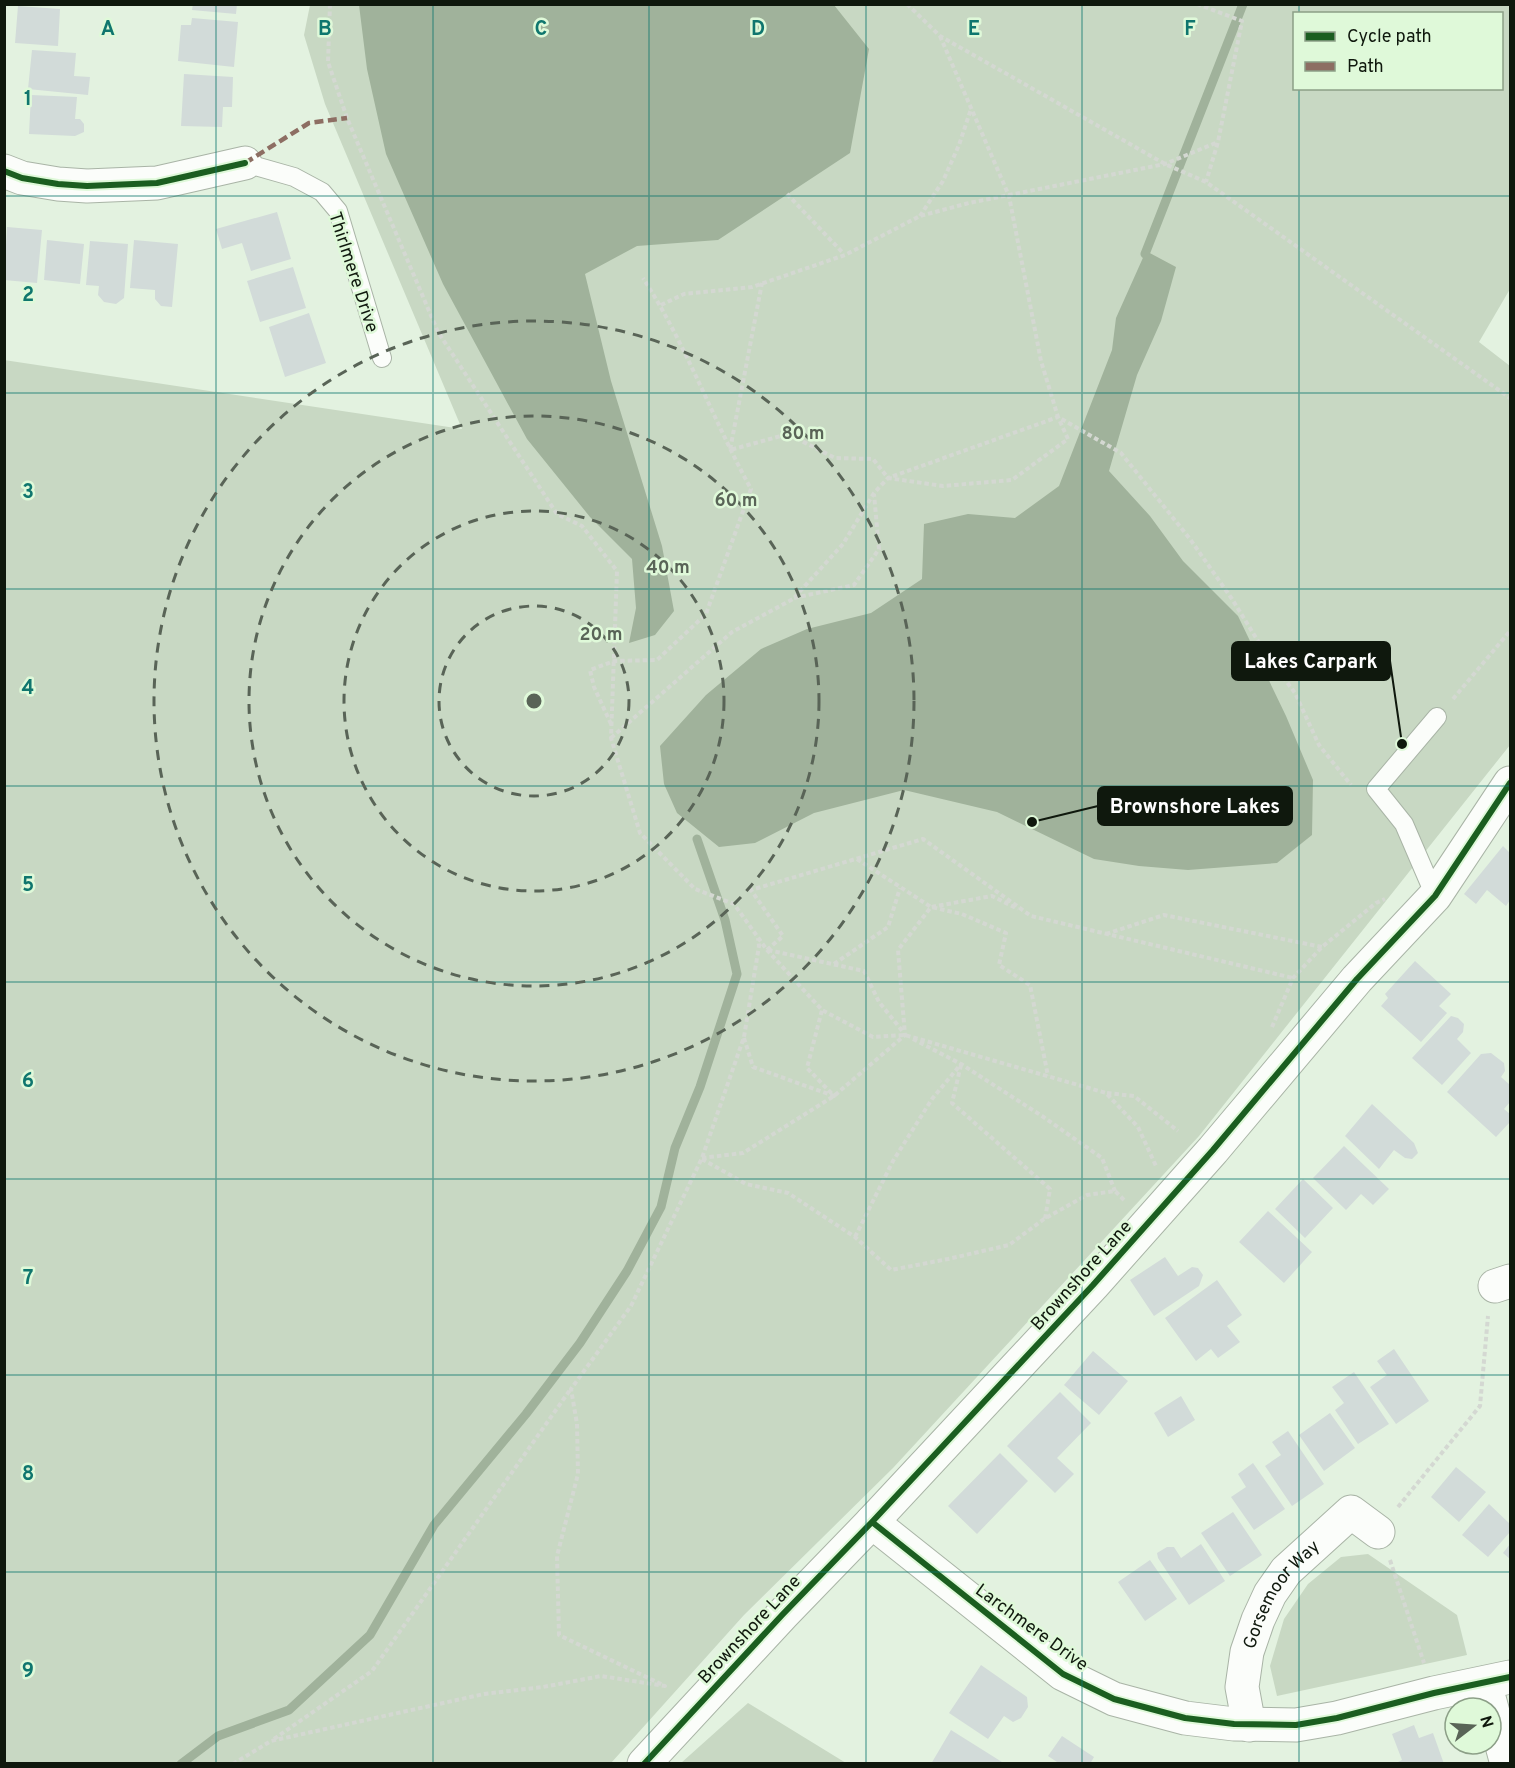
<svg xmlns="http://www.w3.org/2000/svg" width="1515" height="1768" font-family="Overpass,sans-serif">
  <rect width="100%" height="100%" fill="#e3f2e0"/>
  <path fill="#c8d8c3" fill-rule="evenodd" d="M310,5H1510V289L1479,342L1510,366V745L1199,1136L893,1468L744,1615L611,1763H5L4,360L462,429L325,104L304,35ZM1294,14H1502V88H1294Z
    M1368,1554L1457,1615L1467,1655L1277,1696L1270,1666L1284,1619L1308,1584L1341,1557Z
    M748,1703L846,1763H681Z"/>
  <path fill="#a0b29b" d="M359,5H834L869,49L850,153L718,240L637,246L585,274L611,381L662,546L674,611L655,635L629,643L636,608L632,559L590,517L527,439L443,284L386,154L367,69Z
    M1146,251L1176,267L1161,321L1137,375L1109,471L1150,516L1183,561L1238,616L1286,716L1313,780L1312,835L1277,863L1188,870L1139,866L1094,859L997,812L904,790L814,813L755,843L719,847L677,813L664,784L660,746L706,695L761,649L807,629L871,613L922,579L924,524L968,514L1015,518L1059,486L1112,350L1116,318Z"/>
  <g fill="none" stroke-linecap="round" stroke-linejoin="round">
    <path stroke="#a0b29b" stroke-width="9" d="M1145,254L1243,4
      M181,1764L218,1736L289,1710L370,1635L434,1525L526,1414L580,1343L627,1271L661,1207L675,1148L700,1087L737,974L725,920L697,839"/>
  </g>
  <path fill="#d2dbd9" d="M193,4H237L236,14L192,10Z
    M18,6L60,9L58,46L15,43Z
    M192,18L238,22L234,67L178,61L181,25H191Z
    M32,50L76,53L74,76L90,77L88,95L28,89Z
    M184,74L233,77L232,107H223L222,127L181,126Z
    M31,95L77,97L75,119H80L84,124V132L75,136L29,134Z
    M277,212L291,259L251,271L242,243L222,249L216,229Z
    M7,227L42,230L37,283L4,280Z
    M47,240L84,244L80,284L44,280Z
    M134,240L178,244L172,307L161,306L155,299V290L130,288Z
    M90,241L128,244L124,298L116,304L104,302L98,295L99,286L86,285Z
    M293,267L306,308L260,322L247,281Z
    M309,313L326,363L285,377L269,327Z
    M1503,846L1510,853V900L1506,906L1487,890L1476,904L1464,894Z
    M1415,961L1451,994L1439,1006L1447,1013L1421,1042L1381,1006L1388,998L1385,994Z
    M1451,1016L1458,1018L1464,1024L1463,1032L1457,1039L1471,1053L1442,1085L1412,1058Z
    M1491,1053L1504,1063L1505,1071L1501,1077L1510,1085V1102L1504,1109L1510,1114V1122L1496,1137L1447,1092L1481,1054Z
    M1372,1104L1414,1143L1418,1153L1412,1159L1405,1158L1394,1150L1379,1169L1345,1136Z
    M1344,1146L1389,1189L1373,1205L1361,1194L1346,1210L1313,1178Z
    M1303,1179L1333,1208L1305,1238L1275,1209Z
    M1268,1211L1312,1252L1284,1283L1239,1242Z
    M1165,1257L1178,1276L1192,1267L1198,1268L1203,1275L1199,1286L1154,1316L1130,1280Z
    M1217,1280L1242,1315L1227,1326L1240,1342L1218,1358L1211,1349L1196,1361L1165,1318Z
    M1394,1349L1429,1401L1396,1424L1370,1387L1387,1375L1377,1361Z
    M1093,1351L1128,1381L1099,1415L1064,1385Z
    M1354,1372L1389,1424L1358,1444L1335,1410L1344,1403L1332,1387Z
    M1060,1392L1091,1423L1057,1458L1074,1474L1055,1493L1007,1446Z
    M1181,1396L1195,1420L1168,1437L1154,1413Z
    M1330,1413L1355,1448L1324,1471L1299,1435Z
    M1288,1431L1324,1484L1292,1506L1265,1466L1281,1455L1272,1442Z
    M1000,1453L1028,1481L977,1534L948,1506Z
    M1253,1463L1285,1509L1254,1530L1231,1497L1246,1487L1238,1474Z
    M1456,1467L1486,1492L1459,1522L1431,1497Z
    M1489,1504L1510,1524V1532L1488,1557L1462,1535Z
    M1233,1512L1262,1555L1230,1576L1201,1533Z
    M1201,1544L1225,1581L1189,1605L1158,1558L1157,1553L1167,1547H1174L1181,1558Z
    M1510,1544V1559L1503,1553Z
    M1150,1560L1177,1599L1145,1621L1118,1582Z
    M981,1665L1027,1697L1028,1707L1021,1718L1013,1722L1004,1716L988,1739L949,1713Z
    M1414,1725L1419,1738L1433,1733L1444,1764H1394L1402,1760L1392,1734Z
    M951,1730L1002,1762L1001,1764H931Z
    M1062,1736L1094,1757L1090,1764H1056L1057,1762L1048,1756Z"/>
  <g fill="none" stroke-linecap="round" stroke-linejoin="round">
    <defs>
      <path id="lane" d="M245,163L294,177L322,192L338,211L382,358
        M1435,896L1404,824L1376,789L1437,717"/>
      <g id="street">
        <path d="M4,171L22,178L58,184L87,186L157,183L245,163"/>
        <path d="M1495,1286L1510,1281"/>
        <path d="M872,1522L1063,1674L1114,1699L1185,1718L1234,1724L1296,1725L1337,1718L1434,1693L1510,1677"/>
        <path d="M1485,1683L1507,1764"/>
        <path id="s1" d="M1249,1725L1242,1687L1247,1652L1258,1620L1270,1594L1286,1571L1351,1512L1378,1532"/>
        <path d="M644,1764L783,1614L872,1522L1093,1285L1213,1150L1357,979L1435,896L1510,783"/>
      </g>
    </defs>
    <use href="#lane" stroke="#a9b4a6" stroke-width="20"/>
    <use href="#street" stroke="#a9b4a6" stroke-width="35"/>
    <path stroke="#d4d8d2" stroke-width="4" stroke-dasharray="4.5 3" stroke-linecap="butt" d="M330,4L328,62L347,118L438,332L557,514L582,526L617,571L611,738L640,833L695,889L734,904L767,950L822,1010L873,1037L905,1035L1106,1093L1138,1127L1156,1166
      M907,4L940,36L1165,164L1206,182L1510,398
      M1197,4L1242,21L1218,142L1206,182
      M940,36L1009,196L1041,361L1058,417L1121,453L1190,539L1232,599L1266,654L1295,693L1319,745L1351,785
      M787,194L844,254
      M920,216L943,181L959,145L971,109
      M661,305L684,294L752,287L845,255L920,216L969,203L1165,164L1218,142
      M794,598L854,585L879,549L874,494
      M1453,699L1510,631
      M611,724L594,687L590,670L614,661L657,660L706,614L751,489C713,420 686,344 643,278
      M611,738L732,632L793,599L843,544L874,493L888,478L1058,417L1068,439L1012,480L943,486L888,478L873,459L835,458L788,434L730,450L762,283
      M857,859L931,907L962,914L1006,933L999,965L1030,985L1048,1076
      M1106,934L1164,915L1322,947
      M767,950L783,936L751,890L923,839L1031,916L1293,978
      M768,950L864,971L879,1002L904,1033
      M834,964L888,927L900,888
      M1272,1027L1293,978L1322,947L1376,903L1385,899
      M744,1038L753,1067L834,1096L807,1068L822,1010
      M913,1039L961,1064L1042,1116L1102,1158L1115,1191
      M961,1065L952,1103L1050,1189L1045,1219
      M1107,1093L1134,1096L1178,1131
      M702,1158L743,1153L834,1096L905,1035L898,950L931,907L992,896L1018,909
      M702,1159L746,1184L788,1193L855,1237L891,1270L948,1259L1009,1245L1044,1219L1087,1195L1115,1191L1125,1201
      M855,1237L893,1161L932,1099L961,1064
      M1398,1507L1480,1406L1488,1316
      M1390,1560L1424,1663
      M274,1739L372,1671L570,1390
      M233,1764L271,1741L484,1694L543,1687L601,1676L665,1686L559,1635L557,1556L578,1474L577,1424L571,1389L631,1306L702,1158L744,1037L759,946L758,938"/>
    <use href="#lane" stroke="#fbfdfa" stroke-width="18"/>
    <use href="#street" stroke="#fbfdfa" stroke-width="33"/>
    <path stroke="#8d6e63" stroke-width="4.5" stroke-dasharray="9 4.5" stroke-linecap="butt" d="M245,163L309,123L347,118"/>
    <defs>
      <path id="cycleway" d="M4,171L22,178L58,184L87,186L157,183L245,163
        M872,1522L1063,1674L1114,1699L1185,1718L1234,1724L1296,1725L1337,1718L1434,1693L1510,1677
        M644,1764L783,1614L872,1522L1093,1285L1213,1150L1357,979L1435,896L1510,783"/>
    </defs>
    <use href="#cycleway" stroke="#dff9d9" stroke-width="10"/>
    <use href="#cycleway" stroke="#1b5e20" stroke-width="6"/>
  </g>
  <path fill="none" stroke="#0f766e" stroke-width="1.5" stroke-opacity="0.55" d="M216,4V1764M433,4V1764M649,4V1764M866,4V1764M1082,4V1764M1299,4V14M1299,88V1764M4,196H1510M4,393H1510M4,589H1510M4,786H1510M4,982H1510M4,1179H1510M4,1375H1510M4,1572H1510"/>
  <g fill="none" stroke="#596457" stroke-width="3" stroke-dasharray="10 8">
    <circle cx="534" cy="701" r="95"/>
    <circle cx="534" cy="701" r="190"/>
    <circle cx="534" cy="701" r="285"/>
    <circle cx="534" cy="701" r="380"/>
  </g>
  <g text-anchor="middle" stroke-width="5" stroke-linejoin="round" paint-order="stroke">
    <g font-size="18" fill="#0f180d" stroke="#dff9d9">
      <text transform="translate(354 272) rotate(72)" y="6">Thirlmere Drive</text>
      <text transform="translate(1081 1275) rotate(-48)" y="6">Brownshore Lane</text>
      <text dy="6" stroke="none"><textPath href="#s1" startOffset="142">Gorsemoor Way</textPath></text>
      <text transform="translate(1032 1627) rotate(36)" y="6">Larchmere Drive</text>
      <text transform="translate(749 1629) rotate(-47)" y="6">Brownshore Lane</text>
    </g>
  </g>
  <g font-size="20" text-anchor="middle" font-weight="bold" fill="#0f766e" stroke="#dff9d9" stroke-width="5" stroke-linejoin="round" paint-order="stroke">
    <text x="108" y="35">A</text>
    <text x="325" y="35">B</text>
    <text x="541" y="35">C</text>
    <text x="758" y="35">D</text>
    <text x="974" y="35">E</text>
    <text x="1190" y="35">F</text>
    <text x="28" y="105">1</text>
    <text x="28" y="301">2</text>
    <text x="28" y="498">3</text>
    <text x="28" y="694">4</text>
    <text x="28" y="891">5</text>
    <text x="28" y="1087">6</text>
    <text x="28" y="1284">7</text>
    <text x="28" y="1480">8</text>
    <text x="28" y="1677">9</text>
  </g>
  <circle cx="534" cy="701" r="9" fill="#596457" stroke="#dff9d9" stroke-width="3"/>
  <g font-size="18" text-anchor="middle" font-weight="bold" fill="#596457" stroke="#dff9d9" stroke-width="5" stroke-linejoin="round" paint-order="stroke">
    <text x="803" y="439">80 m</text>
    <text x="736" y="506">60 m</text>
    <text x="668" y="573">40 m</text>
    <text x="601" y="640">20 m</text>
  </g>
  <path fill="none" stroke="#0f180d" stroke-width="2" d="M1402 744L1390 661M1032 822L1098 806"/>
  <g fill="#0f180d" stroke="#dff9d9" stroke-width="2">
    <circle cx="1402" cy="744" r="6"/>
    <circle cx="1032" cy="822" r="6"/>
  </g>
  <g fill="#0f180d" stroke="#0f180d" stroke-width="2">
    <rect x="1232" y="642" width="158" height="38" rx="6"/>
    <rect x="1098" y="787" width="194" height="38" rx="6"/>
  </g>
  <g font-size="20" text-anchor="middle" font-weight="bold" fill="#fff">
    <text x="1311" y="668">Lakes Carpark</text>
    <text x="1195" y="813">Brownshore Lakes</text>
  </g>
  <rect width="1515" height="1768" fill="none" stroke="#0f180d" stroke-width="12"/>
  <rect x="1293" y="12" width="210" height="78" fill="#dff9d9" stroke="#8c9f87" stroke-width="1.5"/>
  <rect x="1305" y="32" width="30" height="9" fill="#1b5e20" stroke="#8c9f87" stroke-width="1.5"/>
  <text x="1347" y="42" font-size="18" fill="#0f180d">Cycle path</text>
  <rect x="1305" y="62" width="30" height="9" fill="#8d6e63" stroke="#8c9f87" stroke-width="1.5"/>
  <text x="1347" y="72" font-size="18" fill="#0f180d">Path</text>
  <g transform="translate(1473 1726) rotate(73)"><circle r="28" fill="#dff9d9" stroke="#8c9f87" stroke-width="1.5"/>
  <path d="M0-4.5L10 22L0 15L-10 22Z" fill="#596457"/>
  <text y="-9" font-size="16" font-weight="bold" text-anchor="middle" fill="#0f180d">N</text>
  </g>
</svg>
